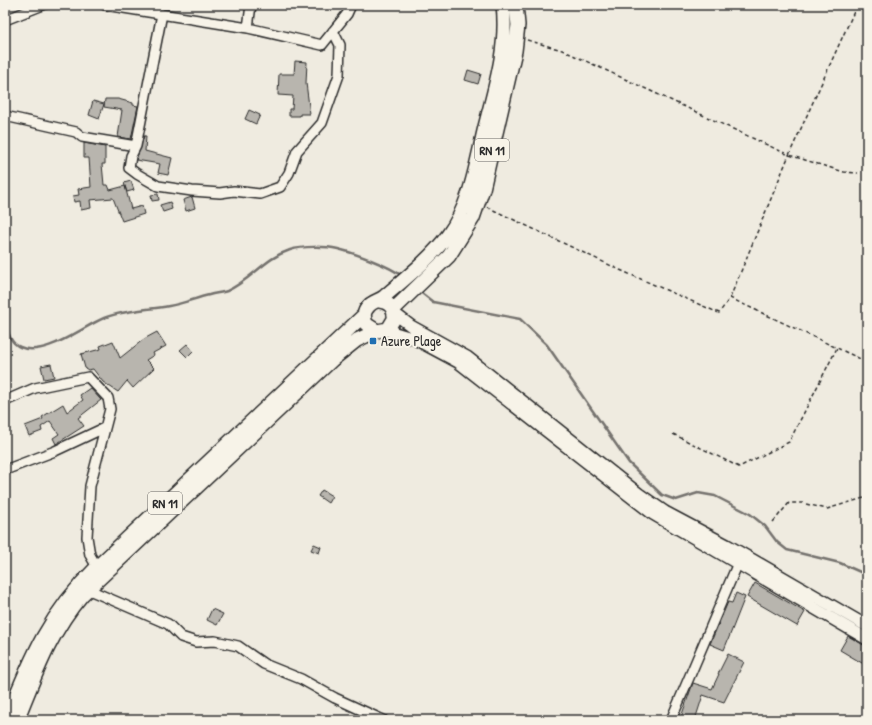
<svg xmlns="http://www.w3.org/2000/svg" width="872" height="725" font-family="'Patrick Hand',sans-serif">
  <rect width="100%" height="100%" fill="#efebe0"/>
  <filter id="ink" filterUnits="userSpaceOnUse"><feTurbulence type="fractalNoise" baseFrequency=".025" numOctaves="2"/><feDisplacementMap in="SourceGraphic" scale="8" xChannelSelector="R" yChannelSelector="G"/><feConvolveMatrix kernelMatrix="1 2 1 2 8 2 1 2 1" color-interpolation-filters="sRGB"/></filter>
  <g filter="url(#ink)">
    <g fill="none" stroke-linecap="round" stroke-linejoin="round">
      <path stroke="#74726e" stroke-width="2.5" d="M419,291L433,302L520,319L547,345L629,463L662,495L676,500L698,493L715,496L750,514L765,526L777,542L787,550L840,563L867,575
        M5,322C8,332 10,343 20,347C44,358 82,327 104,318C124,310 147,310 169,306C182,304 196,298 209,295C215,293 222,293 227,291C251,280 265,258 290,250C303,246 325,246 338,249C354,253 390,266 402,276"/>
    </g>
    <path fill="#b8b5ae" stroke="#2b2b2b" d="M295,61L307,62L306,83L310,114H300V116H289V109H292L293,96L278,95L279,74H294Z
      M468,70L481,74L478,84L465,80Z
      M105,99H118L133,103V105L138,106L131,139L118,137L122,110L104,107Z
      M93,101L104,104L99,119L89,115Z
      M249,110L260,115L256,124L245,119Z
      M144,136H146L145,151L172,158L168,175L158,173L160,164L136,160Z
      M84,143L105,147V164H102L104,185H108L110,190L125,186L131,209L142,206L144,214L122,221L113,198L90,200L91,208L81,210L80,201L74,202L73,196L79,195L78,189L91,187L89,158H84Z
      M131,181L134,190L127,192L124,183Z
      M158,194L159,200L152,201L151,195Z
      M192,197L195,208L186,211L183,200Z
      M170,202L172,209L163,212L160,205Z
      M157,332L166,346L153,353L154,355L146,360L154,368L133,388L127,381L118,392L103,382L93,369L88,370L85,368L81,354L101,349L100,346L113,341L120,358L144,339Z
      M187,344L193,351L187,357L180,350Z
      M51,364L54,377L44,379L41,366Z
      M90,388L101,400L78,418L84,426L56,444L53,438L59,434L50,421L41,427L42,431L29,436L25,426L43,419L42,417L63,404L67,412L83,400L80,395Z
      M322,490L332,496L328,503L318,496Z
      M314,544L321,547L319,553L311,550Z
      M755,583L805,612L797,626L747,597Z
      M736,593L745,597L724,650L710,644L728,602L732,603Z
      M212,609L223,614L217,625L207,620Z
      M848,636L867,647V666L840,650Z
      M728,654L744,662L724,702L703,695L695,720H680L693,683L712,689L719,674H718Z"/>
    <g fill="none" stroke-linecap="round" stroke-linejoin="round">
      <defs>
        <path id="minor" d="M105,5L248,28L322,45L347,14L351,5
          M162,14L136,146L131,156L129,168L137,174L158,186L192,191L220,193L234,191L260,194L280,187L289,173L297,151L322,123L339,75L340,45L333,31
          M5,20L43,5
          M248,28L251,5
          M5,116L76,132L82,137L136,146
          M5,401L35,388L88,377L108,398L110,409L90,486L87,537L90,555L97,567
          M5,470L55,451L104,428
          M87,589L168,624L181,637L196,642L215,641L238,646L264,664L301,679L335,698L383,720
          M671,720L738,563"/>
        <path id="major" d="M394,313L411,326L467,357L639,494L665,512L727,545L867,626
          M385,330L415,339L458,362L653,514L867,639"/>
        <path id="highway" d="M379,301C390,302 395,309 394,319L388,329L377,331L366,324C364,317 363,312 368,307C372,301 380,301 385,296C407,277 431,258 448,235C471,204 476,164 485,127C495,87 508,47 503,5
          M393,310L449,256L473,218L483,189L515,51L518,25L516,5
          M6,720C31,658 48,615 97,567L364,315
          M17,720C35,676 50,632 82,595L332,360L357,340L377,331"/>
      </defs>
      <use href="#minor" stroke="#2b2b2b" stroke-width="12"/>
      <use href="#major" stroke="#2b2b2b" stroke-width="14"/>
      <use href="#highway" stroke="#2b2b2b" stroke-width="16"/>
      <path stroke="#2b2b2b" stroke-width="1.5" stroke-dasharray="4 3" stroke-linecap="butt" d="M527,40L562,50L789,155L844,172L858,173
        M487,207L620,270L719,313L730,298L867,362
        M730,298L789,155L857,5
        M673,434L739,467L789,442L837,348
        M773,522L789,503H802L827,509L867,497"/>
      <use href="#minor" stroke="#f7f3e8" stroke-width="9"/>
      <use href="#major" stroke="#f7f3e8" stroke-width="11"/>
      <use href="#highway" stroke="#f7f3e8" stroke-width="13"/>
    </g>
  </g>
  <rect fill="#1f6fb2" stroke="#f7f3e8" stroke-width="1.5" x="369" y="337" width="8" height="8" rx="2"/>
  <g text-anchor="middle" stroke-width="4" stroke-linejoin="round" paint-order="stroke">
    <g fill="#f7f3e8" stroke="#686764" stroke-width="1">
      <rect x="475" y="139" width="34" height="22" rx="3"/>
      <rect x="148" y="492" width="34" height="22" rx="3"/>
    </g>
    <g font-size="13" font-weight="bold" fill="#2b2b2b">
      <text x="492" y="155">RN 11</text>
      <text x="165" y="508">RN 11</text>
    </g>
    <g font-size="14" fill="#2b2b2b" stroke="#f7f3e8" text-anchor="start">
      <text x="381" y="346">Azure Plage</text>
    </g>
  </g>
  <rect width="872" height="725" fill="none" stroke="#f7f3e8" stroke-width="20"/>
  <rect x="10" y="10" width="852" height="705" fill="none" stroke="#2b2b2b" stroke-width="1.5" filter="url(#ink)"/>
</svg>
